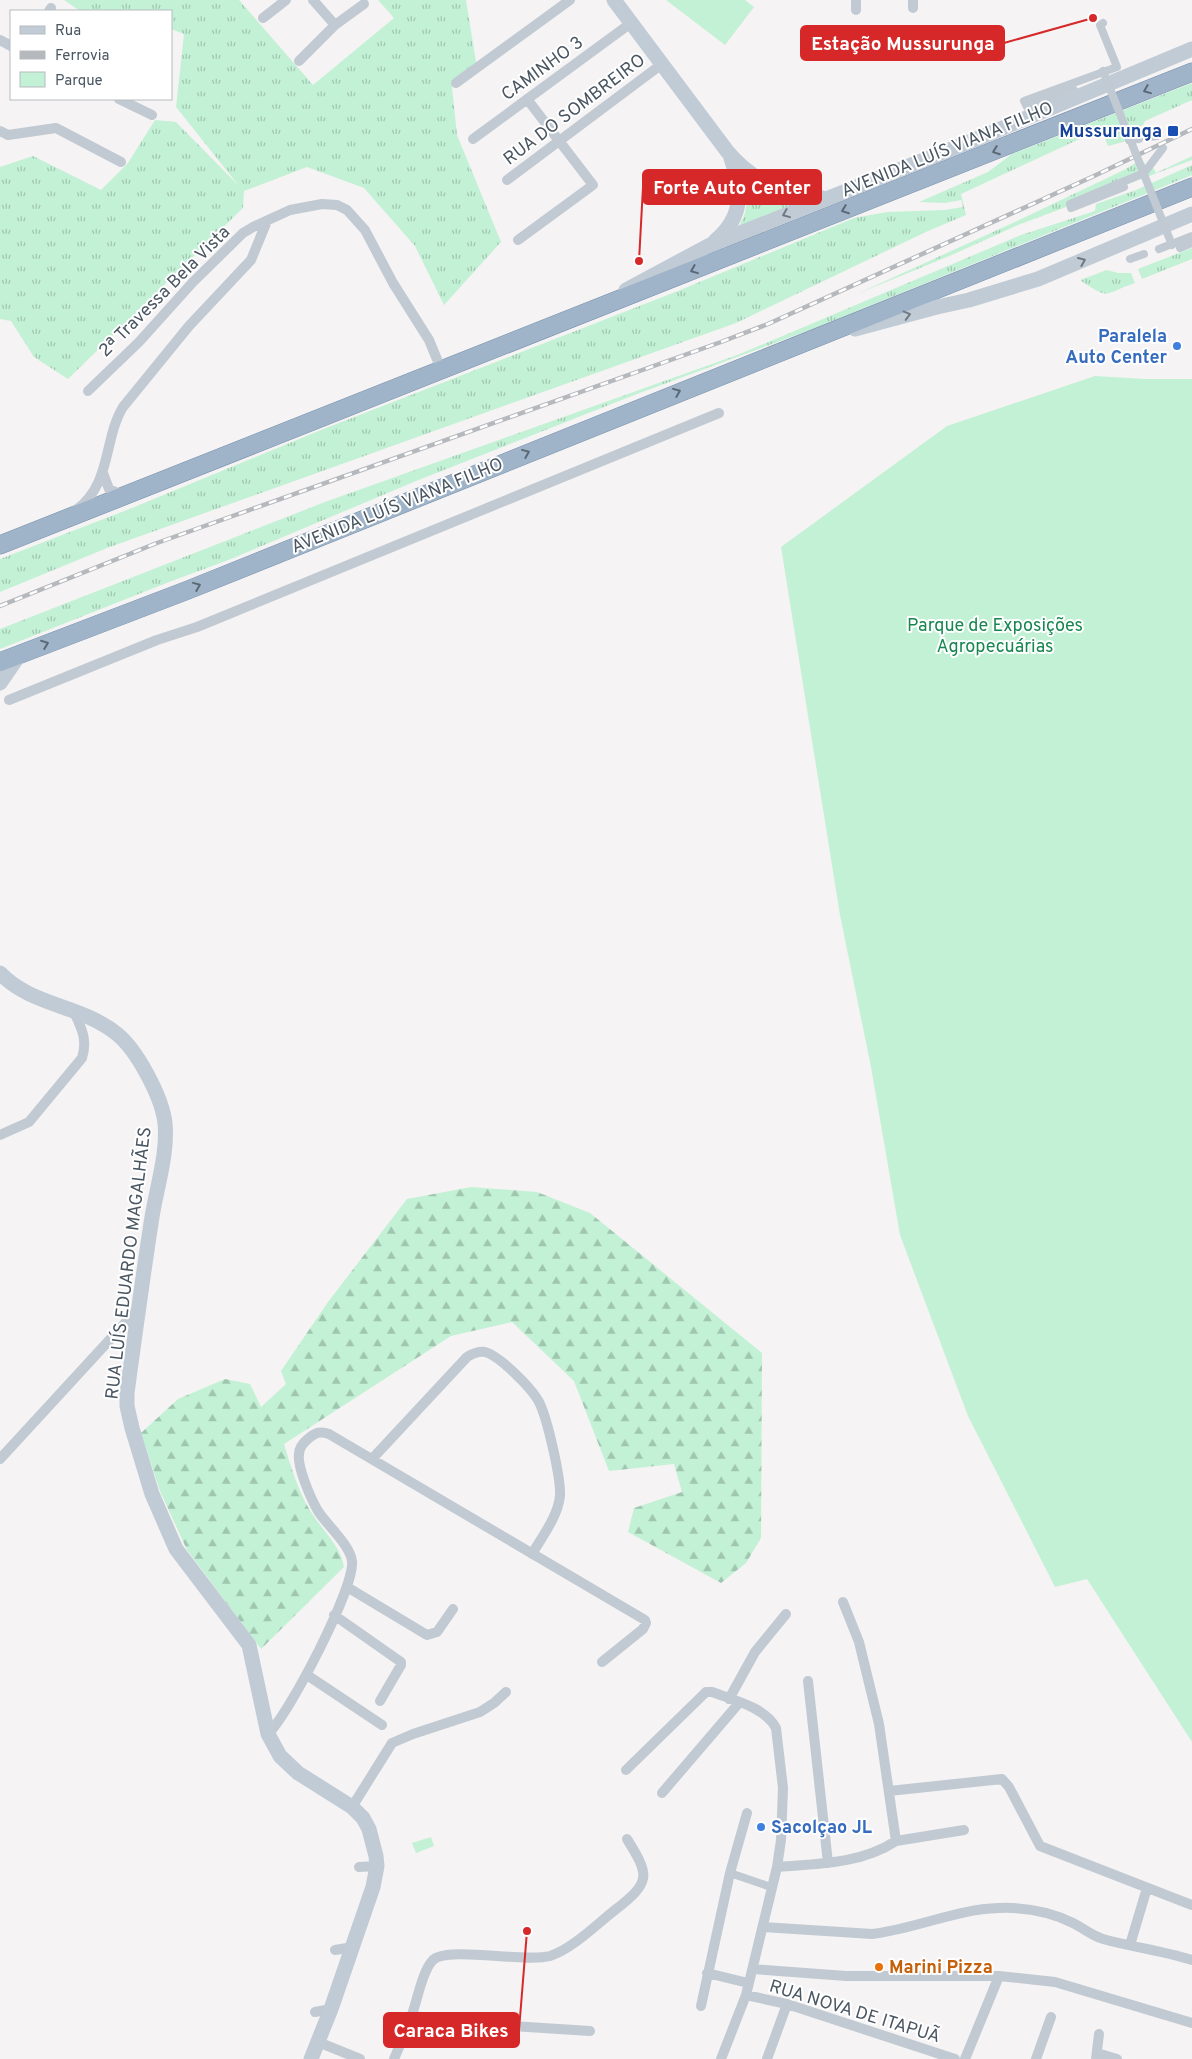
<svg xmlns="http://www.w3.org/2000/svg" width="1192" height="2059" font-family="Overpass,sans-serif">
  <defs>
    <pattern id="grass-tufts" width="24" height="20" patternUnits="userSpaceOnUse" patternTransform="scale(1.25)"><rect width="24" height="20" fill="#c3f1d5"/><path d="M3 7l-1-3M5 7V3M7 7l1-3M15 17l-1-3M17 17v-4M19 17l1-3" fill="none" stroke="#a0c6b0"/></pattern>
    <pattern id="forest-firs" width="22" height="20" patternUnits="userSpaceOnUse" patternTransform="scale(1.25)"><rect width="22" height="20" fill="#c3f1d5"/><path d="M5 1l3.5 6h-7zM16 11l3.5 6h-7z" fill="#a0c6b0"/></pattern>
  </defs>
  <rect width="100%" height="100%" fill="#f5f3f3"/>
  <path fill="url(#grass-tufts)" d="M64,0H239L313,85L394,18L378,0H466L477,68L452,87L457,135L501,242L444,305L415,246L364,188L307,167L244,191L243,208L68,379L34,357L11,321L0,319V167L33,156L101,190L128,163L155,120L176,122L239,186L176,107L184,34L171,29V11H80Z
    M1192,83V100L1145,121L1143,125L1132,130L1134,139L1108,146L1101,129L961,194L966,215L928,231L736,323L107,548L0,592V559L132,508L321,430L678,291L854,218L887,212L945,210L963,207L961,200L945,203L919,202L988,172L1012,154Z
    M1192,156V160L1018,225L954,254L857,294L1017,221L1124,170L1142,159L1148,169L1153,167L1156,173Z
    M1192,165V175L815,328L637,394L416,481L231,559L169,582L0,649V629L325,502L740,354L1021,235L1095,211L1096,204L1136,190Z
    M745,176L805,202L737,228C750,212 747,195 745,176Z
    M1192,248V259L1142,279L1138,269Z
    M1107,270L1118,273H1131L1135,283C1102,294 1111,301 1080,280Z"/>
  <path fill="url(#forest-firs)" d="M471,1187L537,1192L590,1213L762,1353L761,1538L746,1563L721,1583L628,1532L634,1508L682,1492L674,1464L609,1471L574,1381L512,1322L451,1336L284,1444C291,1467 298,1491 311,1512C322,1530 341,1546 344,1567L261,1649L187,1550L160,1491L141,1433L178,1399L225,1379L250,1384L261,1407L286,1384L281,1371L328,1302L407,1199Z"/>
  <path fill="#c3f1d5" d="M666,0H745L754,7L725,45Z
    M1095,376L1145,379H1192V1742L1087,1579L1055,1587L968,1416L900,1235L871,1067L840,915L781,547L947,426Z
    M431,1837L434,1846L416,1853L412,1843Z"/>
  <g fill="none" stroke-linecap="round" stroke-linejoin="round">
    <defs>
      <path id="trunk" d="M0,545L1192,72
        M0,662L188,590L1192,187"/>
    </defs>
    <use href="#trunk" stroke="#7690ad" stroke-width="19"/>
    <path stroke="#c1cad2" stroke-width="8" d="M1074,90L1027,107L1024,101L1117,67L1100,25L1103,23
      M1148,137L1157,136
      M1129,140L1139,139
      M1089,199L1123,185L1124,187L1071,208L1070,204L1144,173L1163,148
      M1180,248L1192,243
      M1159,249L1192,236
      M1130,259L1144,254
      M730,1873L771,1887"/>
    <path stroke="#c1cad2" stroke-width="10" d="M313,0L335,25
      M913,8V0
      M856,10V0
      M49,11L51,8
      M263,18L286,0
      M0,40L11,46
      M299,61L335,25L364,4
      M456,83L570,0
      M119,99L152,115
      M0,131L8,135L56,128L121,162
      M473,139L631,23
      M507,180L662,64
      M518,240L593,185L527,99
      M88,391L139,342L193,282L243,233L253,227L290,210L322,204L337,205L347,210L365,230L393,283L429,340L441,369
      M103,473L109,489L122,495
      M76,510C112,484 103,440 123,407L189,326L251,260L267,221
      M9,700L157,640L197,627L719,413
      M0,1135L29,1122L82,1058C88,1039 81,1027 73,1010
      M0,1459L138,1309
      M372,1459L467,1357C472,1354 478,1351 485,1352C500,1356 530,1387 538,1400C547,1416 561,1478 560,1496C558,1516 542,1537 532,1554
      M347,1587L427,1635L437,1632L453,1609
      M843,1602L859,1642L879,1724L896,1841
      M334,1615L401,1662V1665L380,1701
      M307,1675L382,1725
      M808,1681L828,1863
      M729,1699L755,1652L786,1614
      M268,1734C289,1714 355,1588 352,1561C350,1545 327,1525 318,1511C311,1499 297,1467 299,1454C299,1447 304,1442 309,1438C316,1432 321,1431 329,1434L645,1620L646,1623L643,1629L602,1662
      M626,1770L706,1692H712C733,1700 765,1707 776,1728L783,1788L781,1840L777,1867L746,1995L721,2059
      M889,1791L1002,1779L1009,1787L1040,1846L1192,1905
      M662,1793L739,1703
      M352,1807L392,1743L413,1734L480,1712L494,1703L506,1692
      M359,1867L377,1866
      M777,1867C817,1864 861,1864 896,1841L964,1830
      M763,1927L872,1934C915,1929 956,1909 999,1908C1025,1907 1049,1911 1073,1923C1083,1928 1092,1936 1103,1939C1132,1947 1163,1951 1192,1960
      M1130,1945L1147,1888
      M335,1950L353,1947
      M753,1969L846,1976H999L1055,1982L1192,2023
      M707,1973L748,1983
      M746,1995L787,2004L955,2059
      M701,2006L730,1873L747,1813
      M315,2012L331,2009
      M412,2016L496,2025L590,2031
      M318,2042L360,2059
      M1097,2053L1117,2059
      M394,2059C400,2045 406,2031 411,2017C417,2002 422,1971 433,1960C448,1946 524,1963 550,1956C572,1949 597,1924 615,1910C651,1882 650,1876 627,1839
      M767,2059L787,2004
      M965,2059L999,1976
      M1036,2059L1051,2017
      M1096,2059L1099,2034"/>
    <path stroke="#c1cbd6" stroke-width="15" d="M614,0L727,151C752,181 786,196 823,198
      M715,241C744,217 742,190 731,158
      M626,290L708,246L974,140L1192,49
      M855,329L937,307L969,300L1038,279L1192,214
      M0,683L20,654
      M0,973C31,1006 82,1005 117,1034C137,1050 162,1097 165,1123C168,1153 157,1186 152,1217C143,1275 135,1334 127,1393V1406L132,1428L152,1494L176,1549L249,1645L268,1734L280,1756L298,1773L352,1807L363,1818L369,1829L376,1856L377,1866L373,1887L331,2009L311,2059"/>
    <use href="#trunk" stroke="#9fb4c9" stroke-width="18"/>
    <defs>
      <path id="rail" d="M0,606L157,543L721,342L768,324L1094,176L1192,129"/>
    </defs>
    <use href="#rail" stroke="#b5b8bd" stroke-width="4.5"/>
    <use href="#rail" stroke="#fff" stroke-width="2.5" stroke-dasharray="8" stroke-linecap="butt"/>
    <path stroke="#c1cad2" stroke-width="8" d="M1103,71L1172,245"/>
  </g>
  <defs><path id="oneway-chevron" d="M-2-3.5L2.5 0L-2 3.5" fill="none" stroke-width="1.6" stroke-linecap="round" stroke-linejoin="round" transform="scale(1.25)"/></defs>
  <g stroke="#5b6976">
    <use href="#oneway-chevron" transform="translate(1147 90) rotate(158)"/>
    <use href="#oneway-chevron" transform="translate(996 151) rotate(159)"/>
    <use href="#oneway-chevron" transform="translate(845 210) rotate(159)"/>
    <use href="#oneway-chevron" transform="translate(694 270) rotate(158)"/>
    <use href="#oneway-chevron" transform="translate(677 392) rotate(-22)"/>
    <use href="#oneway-chevron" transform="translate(526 453) rotate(-22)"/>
    <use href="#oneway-chevron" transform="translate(197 586) rotate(-22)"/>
    <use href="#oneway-chevron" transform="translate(45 644) rotate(-21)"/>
  </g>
  <g stroke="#6e7984">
    <use href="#oneway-chevron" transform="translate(786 214) rotate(158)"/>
    <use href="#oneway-chevron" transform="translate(1082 261) rotate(-23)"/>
    <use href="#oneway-chevron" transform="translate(907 315) rotate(-15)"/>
  </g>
  <rect fill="#1a4fb4" stroke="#fff" stroke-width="2" x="1167" y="125" width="12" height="12" rx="2.5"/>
  <g fill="#3f7fe0" stroke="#fff" stroke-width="2">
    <circle cx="1177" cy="346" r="5"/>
    <circle cx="761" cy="1827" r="5"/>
  </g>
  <circle fill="#e8710a" stroke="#fff" stroke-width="2" cx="879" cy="1967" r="5"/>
  <g text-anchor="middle" stroke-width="4" stroke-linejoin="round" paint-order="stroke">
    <g font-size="18" fill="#4a5661" stroke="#fff">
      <text transform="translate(542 68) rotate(-36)" y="6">CAMINHO 3</text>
      <text transform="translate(574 109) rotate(-37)" y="6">RUA DO SOMBREIRO</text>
      <text transform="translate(947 149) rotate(-22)" y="6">AVENIDA LUÍS VIANA FILHO</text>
      <text transform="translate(164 291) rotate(-45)" y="6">2ª Travessa Bela Vista</text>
      <text transform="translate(397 505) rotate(-22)" y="6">AVENIDA LUÍS VIANA FILHO</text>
      <text transform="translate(128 1263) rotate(-83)" y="6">RUA LUÍS EDUARDO MAGALHÃES</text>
      <text transform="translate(855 2011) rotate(17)" y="6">RUA NOVA DE ITAPUÃ</text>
    </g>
    <g font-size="18" font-weight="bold" fill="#164399" stroke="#fff" text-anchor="end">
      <text x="1162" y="137">Mussurunga</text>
    </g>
    <g font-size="18" font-weight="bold" fill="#366cbe" stroke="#fff" text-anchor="end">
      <text x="1167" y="342">Paralela<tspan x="1167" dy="21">Auto Center</tspan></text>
      <text x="771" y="1833" text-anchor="start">Sacolçao JL</text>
    </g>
    <g font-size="18" fill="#17864f" stroke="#fff">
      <text x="995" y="631">Parque de Exposições<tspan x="995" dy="21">Agropecuárias</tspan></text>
    </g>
    <g font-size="18" font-weight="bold" fill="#c56008" stroke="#fff" text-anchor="start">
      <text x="889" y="1973">Marini Pizza</text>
    </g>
  </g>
  <path fill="none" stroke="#d62828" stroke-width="2" d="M1093 18L1004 43M639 261L643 187M527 1931L519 2030"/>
  <g fill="#d62828" stroke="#fff" stroke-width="2">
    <circle cx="1093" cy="18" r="5"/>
    <circle cx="639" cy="261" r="5"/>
    <circle cx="527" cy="1931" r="5"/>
  </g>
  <g fill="#d62828" stroke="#d62828" stroke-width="2">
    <rect x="801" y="26" width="203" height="34" rx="5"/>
    <rect x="643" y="170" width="178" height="34" rx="5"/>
    <rect x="384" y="2013" width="135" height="34" rx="5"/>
  </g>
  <g font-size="19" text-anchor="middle" font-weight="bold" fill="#fff">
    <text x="903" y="50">Estação Mussurunga</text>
    <text x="732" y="194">Forte Auto Center</text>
    <text x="451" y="2037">Caraca Bikes</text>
  </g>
  <rect x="10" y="10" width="162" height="90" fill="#ffffff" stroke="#b7bbc0"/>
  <rect x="20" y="26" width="25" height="8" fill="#c1cbd6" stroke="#b7bbc0"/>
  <text x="55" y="35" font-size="15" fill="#4a5661">Rua</text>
  <rect x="20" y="51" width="25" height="8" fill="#b5b8bd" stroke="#b7bbc0"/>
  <text x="55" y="60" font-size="15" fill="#4a5661">Ferrovia</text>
  <rect x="20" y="72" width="25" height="15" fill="#c3f1d5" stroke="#b7bbc0"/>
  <text x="55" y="85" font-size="15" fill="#4a5661">Parque</text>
</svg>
